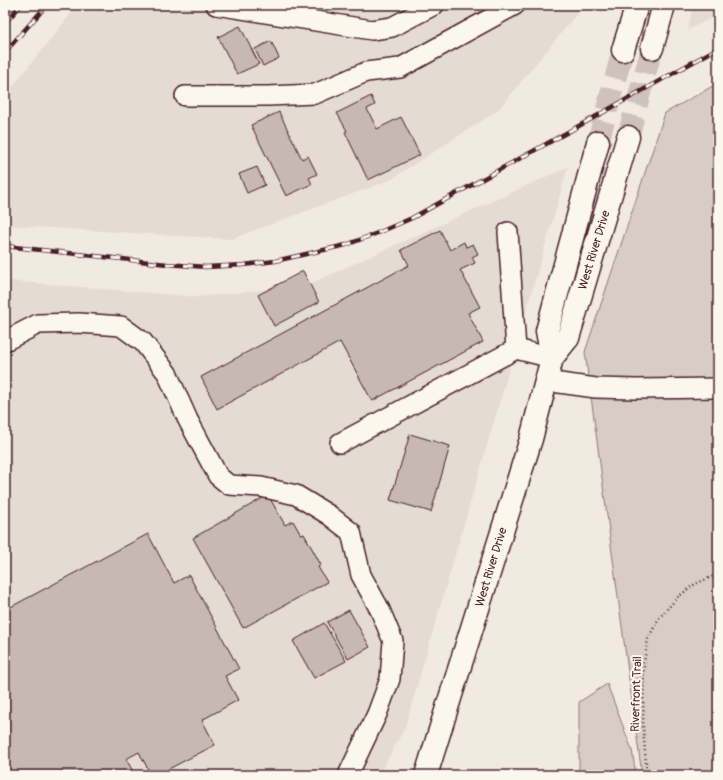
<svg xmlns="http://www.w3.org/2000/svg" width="723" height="780" font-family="Pangolin,sans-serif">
  <rect width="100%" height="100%" fill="#f0eae0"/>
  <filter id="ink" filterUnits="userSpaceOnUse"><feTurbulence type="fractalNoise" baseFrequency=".025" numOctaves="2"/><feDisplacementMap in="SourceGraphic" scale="8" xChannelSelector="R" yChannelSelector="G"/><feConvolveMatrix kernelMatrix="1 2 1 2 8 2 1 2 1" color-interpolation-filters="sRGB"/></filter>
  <g filter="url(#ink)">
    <path fill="#e4dbd2" d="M78,5H584L497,111L390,180L231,239L5,225V96Z
      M693,5H718V14L688,30Z
      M568,167L405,727L379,775H5V281H10L198,297L307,285Z"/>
    <path fill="#d8ccc6" stroke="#917678" d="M718,83V775H642L585,352L665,113Z
      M607,684L632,750L636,775H583L579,769V702Z"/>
    <path fill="#c8b8b3" stroke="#4a1f2b" d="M240,26L259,64L237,74L218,37Z
      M271,41L279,58L263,66L255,49Z
      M371,96L375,105L367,109L377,129L401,117L420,155L368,180L345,132L347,131L337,113Z
      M279,112L302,159L308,156L317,174L309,178L312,184L286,196L251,125Z
      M257,167L265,185L247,193L239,174Z
      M440,230L450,250L464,242L466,247L473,244L478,254L472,257L475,263L460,270L480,307L468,313L483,342L372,401L340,342L217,409L201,377L409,265L401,250Z
      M303,271L319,302L274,326L258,295Z
      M410,434L450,446L431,512L390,500Z
      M268,495L285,525L293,521L301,535L304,534L321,565L318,567L327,582L243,628L193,538Z
      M148,534L174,583L189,575L239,669L225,676L238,700L202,720L215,745L157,775H151L139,752L126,759L135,775H8L5,769V739L6,738L5,735V610Z
      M349,610L370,647L348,659L327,622Z
      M324,623L346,661L314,678L293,641Z"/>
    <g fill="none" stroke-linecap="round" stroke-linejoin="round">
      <path stroke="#cfc1bc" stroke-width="22" stroke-dasharray="22 11" stroke-linecap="butt" d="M628,137L652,48
        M598,142L623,50"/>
      <defs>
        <path id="minor" d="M216,5L372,30L392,27L434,5
          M185,96H268L315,94L366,72L400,68L515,5
          M508,232L516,349
          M5,341L38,324L79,323L121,326L143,342L167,373L188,420L218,476L229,485L261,487L296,495L329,515L351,532L361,575L380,610L393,641L390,679L377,714L348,775
          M545,381L596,388L636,389L718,388
          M340,443L516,349L552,358"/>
        <path id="major" d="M652,48L664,5
          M623,50L637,5
          M552,358L547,331L598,142
          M426,775L531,439L552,358L568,338L628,137"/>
      </defs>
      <use href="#minor" stroke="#4a1f2b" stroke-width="22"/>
      <use href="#major" stroke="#4a1f2b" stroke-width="25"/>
      <path stroke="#4a1f2b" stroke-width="2.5" stroke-dasharray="1 3" stroke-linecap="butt" d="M647,775L643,728L644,662L648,639L659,618L678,597L695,584L718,574"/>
      <use href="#minor" stroke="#fbf7ec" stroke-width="19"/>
      <use href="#major" stroke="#fbf7ec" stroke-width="22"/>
      <defs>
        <path id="rail" d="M5,9L8,5
          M5,23L21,5
          M5,52L47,5
          M5,246L167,264L206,267L244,265L275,261L346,245L380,232L412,218L586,122L718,48"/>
      </defs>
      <use href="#rail" stroke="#4a1f2b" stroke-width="4.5"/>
      <use href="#rail" stroke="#fbf7ec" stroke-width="3" stroke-dasharray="9" stroke-linecap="butt"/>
    </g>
  </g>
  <g text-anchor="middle" stroke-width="4" stroke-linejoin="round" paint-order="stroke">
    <g font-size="12" fill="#4a1f2b" stroke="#fbf7ec">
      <text transform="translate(594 250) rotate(-73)" y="4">West River Drive</text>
      <text transform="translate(491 567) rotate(-73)" y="4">West River Drive</text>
      <text transform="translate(636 694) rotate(-88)" y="4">Riverfront Trail</text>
    </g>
  </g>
  <rect width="723" height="780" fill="none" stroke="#fbf7ec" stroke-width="20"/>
  <rect x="10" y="10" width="703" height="760" fill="none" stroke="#4a1f2b" stroke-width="1.5" filter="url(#ink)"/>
</svg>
